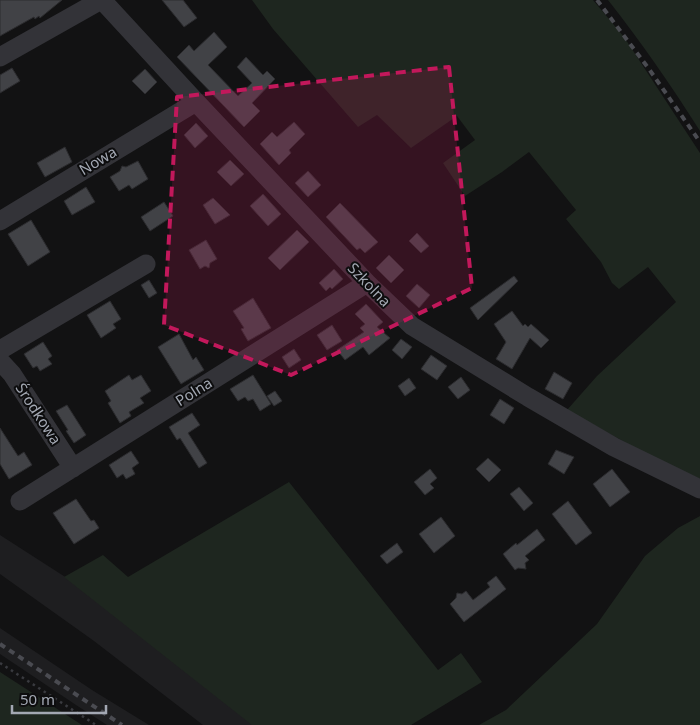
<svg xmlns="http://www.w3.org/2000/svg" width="700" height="725" font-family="'Noto Sans',sans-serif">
  <rect width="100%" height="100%" fill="#121213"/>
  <path fill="#1e1e20" d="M0,535L101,600L260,725H203L94,641L0,574Z
    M0,628L92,690L149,725H107L76,705L0,654Z"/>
  <path fill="#1e261f" d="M252,0H593L624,37L700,153V479L639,450L567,410L597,376L676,302L648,267L619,289L612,283L601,262L566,219L576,210L529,152L502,172L465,196L443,163L475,140L457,116L411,148L377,115L358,127L273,29Z
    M608,0H700V131C671,85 641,42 608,0Z
    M289,482L438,670L461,653L482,682L411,725H252L64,577L103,555L128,577Z
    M700,516V725H479L506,710L597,624L645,556L678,528Z
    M0,672L82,725H0Z"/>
  <path fill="#414246" stroke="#2c2c2f" d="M0,0H62L40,18L39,16L35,19L34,17L0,36Z
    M162,0H183L197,18L184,27Z
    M214,32L227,47L208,65L238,96L252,83L237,67L246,57L263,75L267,71L275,79L252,103L260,111L244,127L177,57L189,45L194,51Z
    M12,68L20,81L0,93V75Z
    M145,69L157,82L145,94L132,81Z
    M294,122L305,134L289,150L291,153L279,165L260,144L272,132L277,137Z
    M196,123L208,136L195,148L184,135Z
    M65,147L72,162L45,177L37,163Z
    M230,160L244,174L231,186L217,172Z
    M138,161L148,179L132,189L129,185L119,191L110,177L120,171L122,166L126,167Z
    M308,171L321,185L308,197L295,183Z
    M86,187L95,202L72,215L64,201Z
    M263,194L281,214L268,226L250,206Z
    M213,198L230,215L215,224L203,205Z
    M164,202L173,216L150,231L141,217Z
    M340,203L378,242L365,253L360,248L357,250L326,217Z
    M31,220L50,252L28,266L8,234Z
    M297,230L309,242L280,270L268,258Z
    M417,233L429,246L421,253L409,241Z
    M206,240L217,259L210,263L209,268L205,266L200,269L189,250Z
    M389,255L404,270L391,283L376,268Z
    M334,269L343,279L332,289L330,287L326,291L319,283Z
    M514,276L518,281L478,320L470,308Z
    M149,280L157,293L149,298L141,285Z
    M417,284L430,295L419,308L406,296Z
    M253,298L271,328L248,341L241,329L244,328L233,311Z
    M110,301L121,319L113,324L116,328L101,338L87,315Z
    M366,304L383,322L377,327L390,338L369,355L363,347L345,360L337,350L364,332L360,328L365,324L355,314Z
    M512,311L523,326L525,324L528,327L531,324L549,340L541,348L530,338L512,369L496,359L506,342L494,324Z
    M332,325L342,341L327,350L317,335Z
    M179,334L193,360L196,357L204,370L181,384L158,347Z
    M401,339L412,347L402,359L392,350Z
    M43,342L52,356L48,359L52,364L40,371L37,366L33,368L24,354Z
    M294,349L301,360L289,368L282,357Z
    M431,355L447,366L437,380L421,369Z
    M554,372L572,383L563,399L545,389Z
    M129,375L132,380L141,375L151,391L140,398L144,403L129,412L131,416L120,423L108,403L111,401L105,391Z
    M253,375L271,404L260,411L253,399L248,401L245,397L238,401L230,389Z
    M461,377L470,390L458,399L448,387Z
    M409,378L416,388L405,396L398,386Z
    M275,391L282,401L274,406L267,396Z
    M500,399L514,408L504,424L490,415Z
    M67,405L86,435L74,443L66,431L68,430L56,411Z
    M192,413L200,425L188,433L207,463L199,468L180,438L177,440L169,427Z
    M0,428L18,456L24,452L32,465L9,479L0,464Z
    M556,450L574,457L564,474L548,464Z
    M131,451L139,463L132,468L135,474L126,479L123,474L117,478L109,465Z
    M488,458L501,470L489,482L476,469Z
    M430,469L437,478L430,484L434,488L425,495L414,482Z
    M612,469L630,492L610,507L593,484Z
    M519,487L533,503L524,511L510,494Z
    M76,499L91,521L94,520L99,528L74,544L53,513Z
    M568,501L592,533L576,545L552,514Z
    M441,517L455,536L434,553L419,534Z
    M537,529L545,540L525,556L529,560L525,563L526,569L518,568L515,570L503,554L516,543L517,545Z
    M397,543L403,552L387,564L380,556Z
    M496,576L506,589L464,622L450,604L456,598L457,593L462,594L466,591L473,600L490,587L487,583Z"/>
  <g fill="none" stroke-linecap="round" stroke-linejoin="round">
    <path stroke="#393a3f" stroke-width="2.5" stroke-dasharray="2.5 4" stroke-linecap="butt" d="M0,663L96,725"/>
    <path stroke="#333338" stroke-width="19" d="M102,0L196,102L367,283L412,326L528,397L614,447L700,489
      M0,57L101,0
      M0,221L196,102
      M0,350L146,264
      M0,361L12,374L73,468
      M20,501L367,283"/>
    <path stroke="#4a4b51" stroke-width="4" stroke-dasharray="6 5" stroke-linecap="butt" d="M597,0L649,69L700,142
      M0,644L122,725"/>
  </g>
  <path fill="#c2185b" fill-opacity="0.2" stroke="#c2185b" stroke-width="4" stroke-dasharray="10 6" stroke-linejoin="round" d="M449,67L472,288L291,375L164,325L177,97Z"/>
  <g text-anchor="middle" stroke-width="4" stroke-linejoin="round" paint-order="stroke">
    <g font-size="15" fill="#a3a8b3" stroke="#0d0d0e">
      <text transform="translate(98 161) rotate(-31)" y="5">Nowa</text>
      <text transform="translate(369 285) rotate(46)" y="5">Szkolna</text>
      <text transform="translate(194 392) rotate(-32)" y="5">Polna</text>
      <text transform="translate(38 414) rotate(57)" y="5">Środkowa</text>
    </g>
  </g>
  <path d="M12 705v8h94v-8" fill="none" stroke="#a3a8b3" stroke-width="2.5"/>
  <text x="20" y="705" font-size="15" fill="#a3a8b3" stroke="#0d0d0e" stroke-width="4" paint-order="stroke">50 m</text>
</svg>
